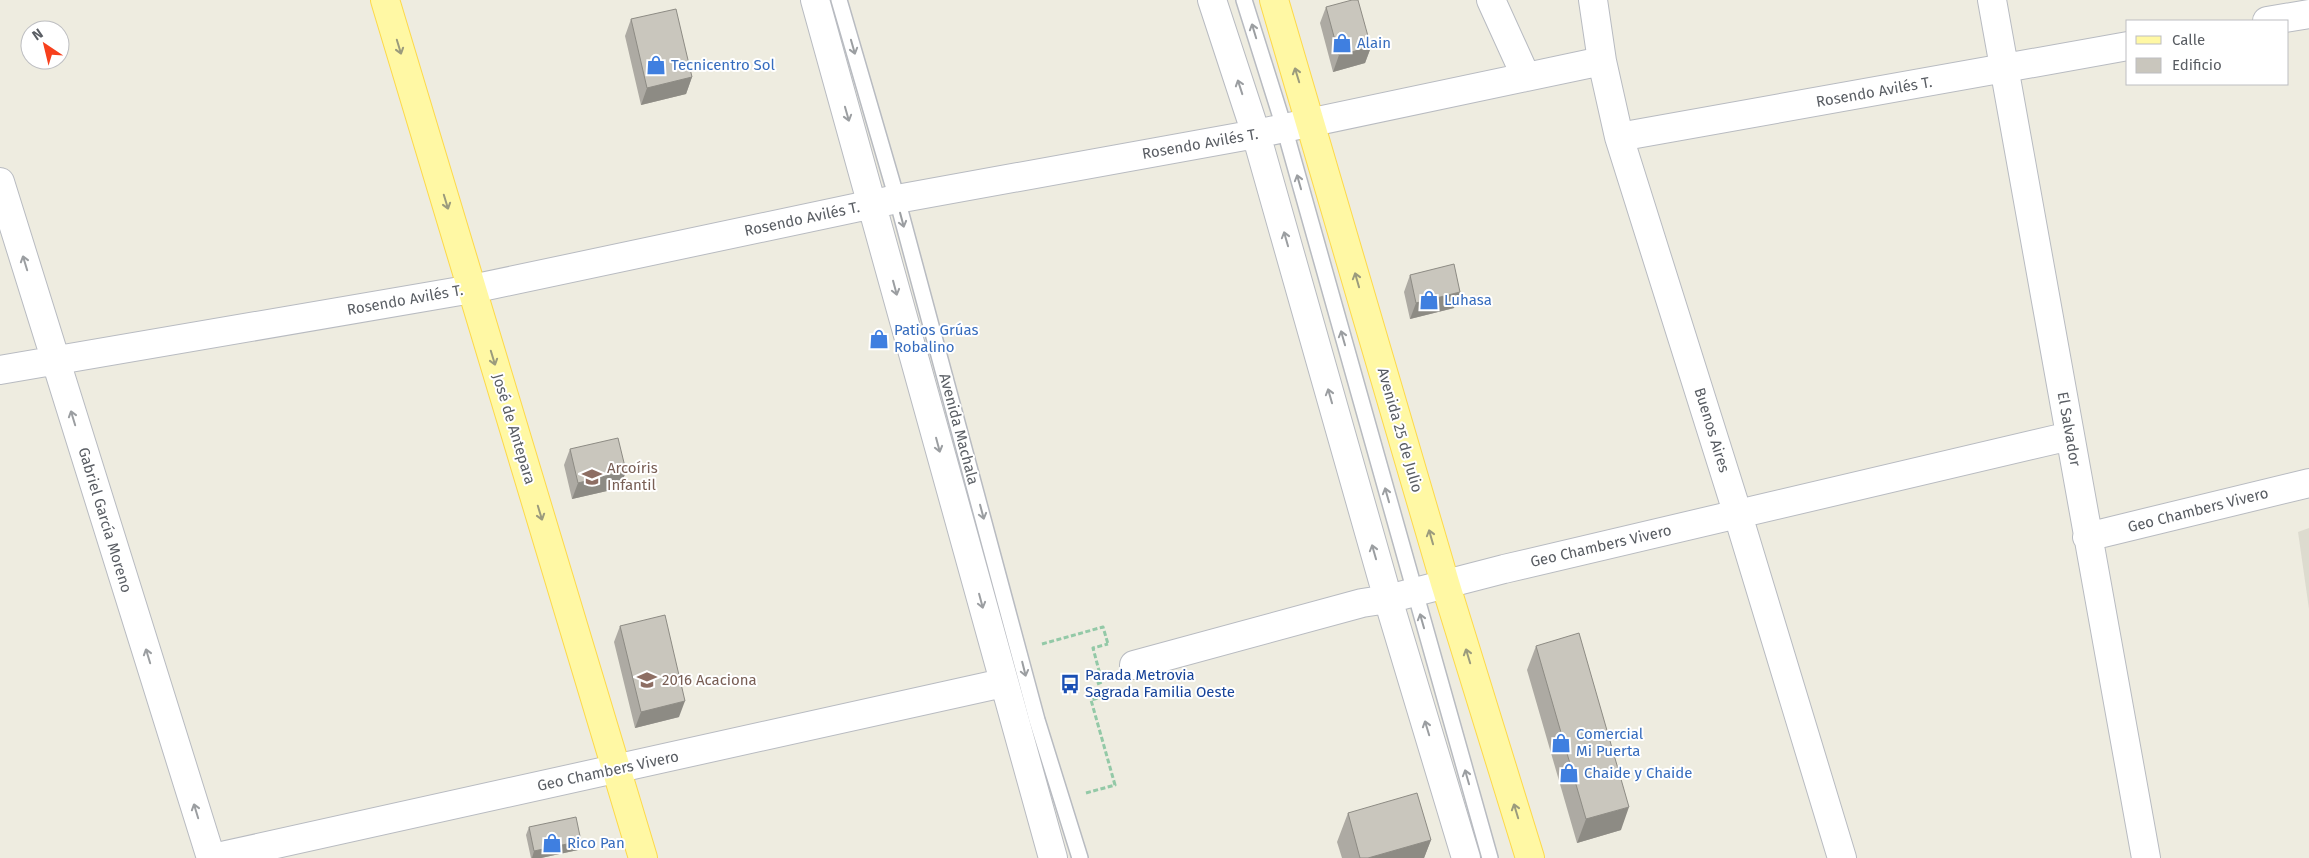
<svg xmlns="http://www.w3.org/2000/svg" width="2309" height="858" font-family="'Fira Sans',sans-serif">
  <rect width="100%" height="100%" fill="#eeece0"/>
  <path fill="#dddbcf" d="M2309,528V609L2298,532Z"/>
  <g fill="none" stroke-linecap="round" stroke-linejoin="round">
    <defs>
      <path id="lane" d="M839,0L897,199L1037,720L1080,858
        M1244,0L1284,127L1490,858"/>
      <path id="street" d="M815,0L1053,858
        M1212,0L1256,134L1388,599L1466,858
        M1491,0L1526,77
        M1593,0L1602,61L1619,137L1738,515L1842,858
        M1992,0L2146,858
        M2267,21L2309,14
        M1619,137L2128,46
        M0,182L211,858
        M0,370L472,289L897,199L1256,134L1602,61
        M2087,537L2309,483
        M1134,665L1362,603L1388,599L1504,569L2070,436
        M213,858L1003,683"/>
      <path id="primary" d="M385,0L643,858
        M1274,0L1445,583L1530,858"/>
    </defs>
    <use href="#lane" stroke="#b8bbc1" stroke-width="18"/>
    <use href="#street" stroke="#b8bbc1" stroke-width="30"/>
    <use href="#primary" stroke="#fdd94a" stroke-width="30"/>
    <path stroke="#93c9a7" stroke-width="3" stroke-dasharray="5 2.5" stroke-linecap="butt" d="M1042,644L1103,627L1108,644
      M1097,684L1102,682L1093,648L1108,644
      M1086,793L1115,785L1091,700L1118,693"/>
    <use href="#lane" stroke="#fff" stroke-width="15"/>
    <use href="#street" stroke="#fff" stroke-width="28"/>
    <use href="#primary" stroke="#fff8a4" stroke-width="28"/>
  </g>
  <path fill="#adaaa3" d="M1326,7L1371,47L1365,63L1333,72L1320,23Z
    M631,19L692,77L686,94L641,105L625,36Z
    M1410,275L1454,308L1410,319L1404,292Z
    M570,449L626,471L620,488L572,499L564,465Z
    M620,626L679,717L635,728L614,642Z
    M1536,646L1621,830L1577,843L1527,670Z
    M1348,813L1431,840L1424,858H1342L1337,842Z
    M529,827L578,850L541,858H531L526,835Z"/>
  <path fill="#8d8b84" d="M1371,47L1365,63L1333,72L1339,55Z
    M692,77L686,94L641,105L647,88Z
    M1460,292L1454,308L1410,319L1416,303Z
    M626,471L620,488L572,499L578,483Z
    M685,701L679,717L635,728L641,712Z
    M1629,807L1621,830L1577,843L1586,819Z
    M1431,840L1424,858H1368Z
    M581,841L578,850L541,858H532L534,851Z"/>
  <path fill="#c9c6bd" stroke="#8d8b84" d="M1352,0H1358L1371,47L1339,55L1326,7Z
    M676,9L692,77L647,88L631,19Z
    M1454,264L1460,292L1416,303L1410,275Z
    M618,438L626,471L578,483L570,449Z
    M665,615L685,701L641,712L620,626Z
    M1579,633L1629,807L1586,819L1536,646Z
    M1417,793L1431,840L1368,858H1360L1348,813Z
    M576,817L581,841L534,851L529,827Z"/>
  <defs><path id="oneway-shaft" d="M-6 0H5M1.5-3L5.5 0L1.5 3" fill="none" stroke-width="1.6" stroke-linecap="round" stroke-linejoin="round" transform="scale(1.25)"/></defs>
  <g stroke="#9b9ea1">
    <use href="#oneway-shaft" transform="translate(1254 31) rotate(-107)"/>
    <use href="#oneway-shaft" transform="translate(853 47) rotate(74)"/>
    <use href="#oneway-shaft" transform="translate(1240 87) rotate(-108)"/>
    <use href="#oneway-shaft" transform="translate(847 114) rotate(74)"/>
    <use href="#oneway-shaft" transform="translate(1299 182) rotate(-106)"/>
    <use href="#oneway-shaft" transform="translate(902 220) rotate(75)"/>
    <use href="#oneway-shaft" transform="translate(1286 239) rotate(-106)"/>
    <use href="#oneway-shaft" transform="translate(25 263) rotate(-107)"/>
    <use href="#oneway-shaft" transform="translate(895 288) rotate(75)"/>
    <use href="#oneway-shaft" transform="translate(1343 338) rotate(-106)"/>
    <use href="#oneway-shaft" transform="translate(1330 396) rotate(-106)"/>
    <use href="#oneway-shaft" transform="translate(73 418) rotate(-107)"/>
    <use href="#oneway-shaft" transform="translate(938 445) rotate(75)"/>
    <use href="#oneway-shaft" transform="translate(1387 495) rotate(-106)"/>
    <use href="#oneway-shaft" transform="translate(982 512) rotate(75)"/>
    <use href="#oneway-shaft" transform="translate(1374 552) rotate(-106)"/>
    <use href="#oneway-shaft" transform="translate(981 601) rotate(75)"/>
    <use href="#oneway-shaft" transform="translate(1422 621) rotate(-106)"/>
    <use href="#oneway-shaft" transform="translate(148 656) rotate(-107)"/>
    <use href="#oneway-shaft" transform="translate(1024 669) rotate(76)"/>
    <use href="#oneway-shaft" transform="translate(1427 728) rotate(-107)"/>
    <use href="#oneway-shaft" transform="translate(1467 777) rotate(-106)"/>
    <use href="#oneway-shaft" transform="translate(196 811) rotate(-107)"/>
  </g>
  <g stroke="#9b9b7d">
    <use href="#oneway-shaft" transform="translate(399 47) rotate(73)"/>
    <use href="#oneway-shaft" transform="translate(1297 75) rotate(-107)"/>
    <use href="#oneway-shaft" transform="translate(446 202) rotate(73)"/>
    <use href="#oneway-shaft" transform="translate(1357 280) rotate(-106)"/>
    <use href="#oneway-shaft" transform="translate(493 358) rotate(73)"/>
    <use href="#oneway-shaft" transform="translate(540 513) rotate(73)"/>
    <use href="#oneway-shaft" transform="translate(1431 537) rotate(-106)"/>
    <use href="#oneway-shaft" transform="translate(1468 656) rotate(-107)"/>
    <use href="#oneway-shaft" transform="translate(1516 811) rotate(-107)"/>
  </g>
  <defs>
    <symbol id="shop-bare" viewBox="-9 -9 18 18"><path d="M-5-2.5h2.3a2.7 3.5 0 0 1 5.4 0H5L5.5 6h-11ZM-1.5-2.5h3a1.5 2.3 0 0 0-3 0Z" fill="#3f7fe0" stroke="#fff" stroke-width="2.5" paint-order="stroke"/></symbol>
    <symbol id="school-bare" viewBox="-9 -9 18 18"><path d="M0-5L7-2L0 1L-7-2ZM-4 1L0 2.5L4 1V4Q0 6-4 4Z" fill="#8d6e63" stroke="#fff" stroke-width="2.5" paint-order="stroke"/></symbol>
    <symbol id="bus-bare" viewBox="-9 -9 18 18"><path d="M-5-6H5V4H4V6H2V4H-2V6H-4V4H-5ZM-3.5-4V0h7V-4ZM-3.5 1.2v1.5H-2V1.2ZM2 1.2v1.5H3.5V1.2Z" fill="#1a4fb4" stroke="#fff" stroke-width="2.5" paint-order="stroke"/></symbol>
  </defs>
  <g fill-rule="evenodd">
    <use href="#shop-bare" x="1328" y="29" width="28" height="28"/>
    <use href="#shop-bare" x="642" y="51" width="28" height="28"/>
    <use href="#shop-bare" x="1415" y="286" width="28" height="28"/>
    <use href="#shop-bare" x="865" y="325" width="28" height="28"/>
    <use href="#school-bare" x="578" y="463" width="28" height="28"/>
    <use href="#school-bare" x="633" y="666" width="28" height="28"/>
    <use href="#bus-bare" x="1056" y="670" width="28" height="28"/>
    <use href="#shop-bare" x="1547" y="729" width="28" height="28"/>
    <use href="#shop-bare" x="1555" y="759" width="28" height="28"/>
    <use href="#shop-bare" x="538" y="829" width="28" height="28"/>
  </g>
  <g text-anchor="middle" stroke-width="4" stroke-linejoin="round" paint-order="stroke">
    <g font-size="15" fill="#366cbe" stroke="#fff" text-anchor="start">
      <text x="1357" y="48">Alain</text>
      <text x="671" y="70">Tecnicentro Sol</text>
      <text x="1444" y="305">Luhasa</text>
      <text x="894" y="335">Patios Grúas<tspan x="894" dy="17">Robalino</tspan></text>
      <text x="1576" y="739">Comercial<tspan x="1576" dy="17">Mi Puerta</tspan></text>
      <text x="1584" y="778">Chaide y Chaide</text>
      <text x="567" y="848">Rico Pan</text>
    </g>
    <g font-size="15" fill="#595d63" stroke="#fff">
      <text transform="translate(1874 92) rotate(-10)" y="5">Rosendo Avilés T.</text>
      <text transform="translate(1200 144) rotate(-10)" y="5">Rosendo Avilés T.</text>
      <text transform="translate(802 219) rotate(-12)" y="5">Rosendo Avilés T.</text>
      <text transform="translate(405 300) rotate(-10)" y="5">Rosendo Avilés T.</text>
      <text transform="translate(514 429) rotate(73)" y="5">José de Antepara</text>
      <text transform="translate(959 429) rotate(75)" y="5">Avenida Machala</text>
      <text transform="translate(2069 429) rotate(80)" y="5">El Salvador</text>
      <text transform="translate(1400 430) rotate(74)" y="5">Avenida 25 de Julio</text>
      <text transform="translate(1712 430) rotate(73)" y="5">Buenos Aires</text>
      <text transform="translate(2198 510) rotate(-14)" y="5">Geo Chambers Vivero</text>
      <text transform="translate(105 520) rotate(73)" y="5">Gabriel García Moreno</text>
      <text transform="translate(1601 546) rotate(-13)" y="5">Geo Chambers Vivero</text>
      <text transform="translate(608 771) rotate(-12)" y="5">Geo Chambers Vivero</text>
    </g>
    <g font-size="15" fill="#785e54" stroke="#fff" text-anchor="start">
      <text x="607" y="473">Arcoíris<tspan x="607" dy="17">Infantil</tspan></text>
      <text x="662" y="685">2016 Acaciona</text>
    </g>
    <g font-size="15" fill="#164399" stroke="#fff" text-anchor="start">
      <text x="1085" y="680">Parada Metrovia<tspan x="1085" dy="17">Sagrada Familia Oeste</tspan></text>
    </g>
  </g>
  <rect x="2126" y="20" width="162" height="65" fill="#ffffff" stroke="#bdbec1"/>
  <rect x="2136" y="36" width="25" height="8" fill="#fff8a4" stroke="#bdbec1"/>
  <text x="2172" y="45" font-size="15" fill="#595d63">Calle</text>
  <rect x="2136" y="58" width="25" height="15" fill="#c9c6bd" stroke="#bdbec1"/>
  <text x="2172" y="70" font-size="15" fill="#595d63">Edificio</text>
  <g transform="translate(45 45) rotate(325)"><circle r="24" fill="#ffffff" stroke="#bdbec1"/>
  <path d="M0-4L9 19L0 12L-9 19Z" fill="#f7401d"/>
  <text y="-8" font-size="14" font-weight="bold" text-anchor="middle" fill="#595d63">N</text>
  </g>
</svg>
